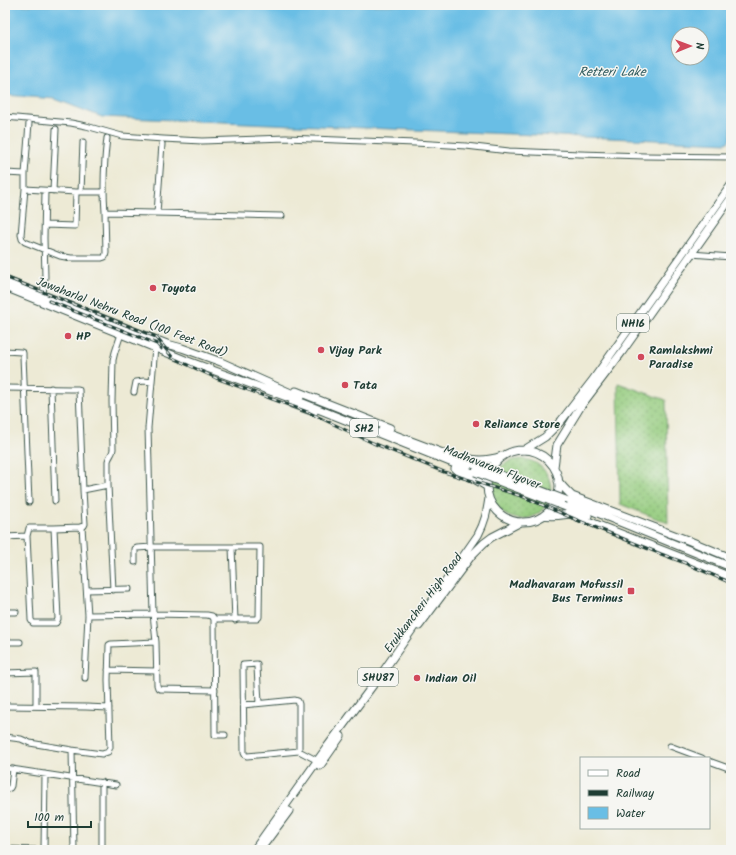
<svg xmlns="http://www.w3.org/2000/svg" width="736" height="855" font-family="Kalam,sans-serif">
  <defs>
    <pattern id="grass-dots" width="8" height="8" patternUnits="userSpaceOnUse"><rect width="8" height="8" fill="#95cc7f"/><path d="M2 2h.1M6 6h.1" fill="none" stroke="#79a769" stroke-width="1.8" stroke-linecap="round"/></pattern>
  </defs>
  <rect width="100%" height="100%" fill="#f6f6f2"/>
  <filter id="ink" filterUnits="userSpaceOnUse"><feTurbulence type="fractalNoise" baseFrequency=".025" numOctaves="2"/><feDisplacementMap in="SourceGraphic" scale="8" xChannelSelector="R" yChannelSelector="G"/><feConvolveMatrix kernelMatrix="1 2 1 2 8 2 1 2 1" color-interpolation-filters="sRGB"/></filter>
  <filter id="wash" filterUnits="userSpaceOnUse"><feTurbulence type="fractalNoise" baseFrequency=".012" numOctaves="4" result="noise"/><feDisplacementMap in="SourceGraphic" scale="16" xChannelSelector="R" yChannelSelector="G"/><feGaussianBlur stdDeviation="0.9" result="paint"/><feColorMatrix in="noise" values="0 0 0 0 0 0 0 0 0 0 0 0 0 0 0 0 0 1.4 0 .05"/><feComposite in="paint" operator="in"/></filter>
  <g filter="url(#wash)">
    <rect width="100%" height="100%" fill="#edead5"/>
    <path fill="url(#grass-dots)" stroke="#5a845a" d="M618,383L666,400L668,523L620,504Z
      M491 489a30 30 0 1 1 60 0a30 30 0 1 1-60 0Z"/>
    <path fill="#69bee5" stroke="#447e8c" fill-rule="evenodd" d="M5,5H731V138L727,143L102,117L55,99L5,95ZM678,34H702V58H678Z"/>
  </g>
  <g filter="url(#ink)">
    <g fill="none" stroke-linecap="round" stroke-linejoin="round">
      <defs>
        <path id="minor" d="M5,117L71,123L86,126L122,136L163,139L202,141L286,138L415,143L466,146L509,151L580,154L645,156L731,157
          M29,123L25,174V189L76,192H103
          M107,138C104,163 103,187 105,212L203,214L282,216
          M5,173L25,174
          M25,189L21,235L22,239L25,242L60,256L71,258H102L105,257L106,253L105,212
          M53,191L56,129
          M81,192L83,142
          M157,213L162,144
          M45,225L75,226L76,192
          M691,254L731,257
          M43,295L45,277L44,238L45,191
          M155,347L148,428L153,614L156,642L157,685L158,688L160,689L215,690
          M5,351L21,352L23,353V356L29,502
          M5,388L70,389H78L79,390L83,490
          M51,388L55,501
          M134,392L136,382L144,381L152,382
          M108,485L113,590
          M82,527L88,615L85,678
          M29,528H54L58,619L56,623H33L31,620L27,536Z
          M54,528L80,527L84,526L85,524L83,490L108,485V461C109,456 113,454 113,449L112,401L113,360L115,352L121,334
          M5,537L27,536
          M232,547L235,620
          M135,562V549L137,548L152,547H260L259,617L257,619H214L215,735H225
          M87,590L129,589
          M5,612H16
          M88,615L153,614L207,615L212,616L214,619
          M5,642H20
          M108,670L157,671
          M5,673L36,672V706
          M259,703L257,667V664L243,665V667L244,753L245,755L247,756L299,751L318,761
          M243,705L295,700L298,701L299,704V751
          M5,706L86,707L109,708
          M5,737L21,739L30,743L72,750
          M670,746L702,758
          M709,761L731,769
          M5,768L116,785
          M102,782V850
          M5,790L10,788L11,786L13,769
          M5,849L37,850
          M44,850L45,774
          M74,850L72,750L102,754L108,752L110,747L108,680L109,645L111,644L156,642"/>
        <path id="major" d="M5,280L167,344L182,348L221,362L300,397
          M5,287L185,360L303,403L475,472
          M296,391L390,428
          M292,404L314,412
          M382,430L472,464
          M524,450L545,437L561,421L592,381L731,185
          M487 486a36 36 0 1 1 72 0a36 36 0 1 1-72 0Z
          M467,458C479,462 490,460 502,456
          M554,467L557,445L581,406L622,352L731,198
          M455,469L469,476L486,486
          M558,481L565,489L572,496L690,541L731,558
          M563,499L731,567
          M566,507L588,516
          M544,515C552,517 562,515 570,514L731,577
          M419,626L472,555L484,543L492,537L521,522
          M320,766L341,736
          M254,850L327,747L382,673L478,535C485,522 487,512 489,498
          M260,850L289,811"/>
      </defs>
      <use href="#minor" stroke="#3e574c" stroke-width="7"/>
      <use href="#major" stroke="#3e574c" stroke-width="9"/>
      <use href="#minor" stroke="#fff" stroke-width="5"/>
      <use href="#major" stroke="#fff" stroke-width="7"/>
      <defs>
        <path id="rail" d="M5,277L156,337L173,358L216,378L310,413L373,443L444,472L524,497L577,520L661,554L685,563L731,583
          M49,301L157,344L161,349"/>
      </defs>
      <use href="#rail" stroke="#1f3d34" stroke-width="3"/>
      <use href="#rail" stroke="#f6f6f2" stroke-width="1.5" stroke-dasharray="4.5" stroke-linecap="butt"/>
      <defs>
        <path id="major-bridge" d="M472,464L563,499
          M475,472L566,507"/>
      </defs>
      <use href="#major-bridge" stroke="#3e574c" stroke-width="9" stroke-linecap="butt"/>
      <use href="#major-bridge" stroke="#fff" stroke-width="7"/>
    </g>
  </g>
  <g fill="#d1495b" stroke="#f6f6f2" stroke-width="1.5">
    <circle cx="153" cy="288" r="4"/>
    <circle cx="68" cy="336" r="4"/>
    <circle cx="321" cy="350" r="4"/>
    <circle cx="641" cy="357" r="4"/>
    <circle cx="345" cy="385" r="4"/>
    <circle cx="476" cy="424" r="4"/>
    <rect x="627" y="587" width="8" height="8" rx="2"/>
    <circle cx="417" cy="678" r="4"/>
  </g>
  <g text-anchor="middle" stroke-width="3" stroke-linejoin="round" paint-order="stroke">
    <g fill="#f6f6f2" stroke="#60746d" stroke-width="1">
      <rect x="617" y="314" width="32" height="18" rx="3"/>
      <rect x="350" y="419" width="28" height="18" rx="3"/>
      <rect x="358" y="668" width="40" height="18" rx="3"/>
    </g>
    <g font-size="11" font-weight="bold" fill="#1f3d34">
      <text x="633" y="327">NH16</text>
      <text x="364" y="432">SH2</text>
      <text x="378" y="681">SHU87</text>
    </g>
    <g font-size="12" font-weight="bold" fill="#1f3d34" stroke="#f6f6f2" text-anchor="start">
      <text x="161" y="292">Toyota</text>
      <text x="76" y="340">HP</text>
      <text x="329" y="354">Vijay Park</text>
      <text x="649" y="354">Ramlakshmi<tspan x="649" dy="14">Paradise</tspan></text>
      <text x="353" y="389">Tata</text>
      <text x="484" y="428">Reliance Store</text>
      <text x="623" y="588" text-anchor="end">Madhavaram Mofussil<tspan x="623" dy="14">Bus Terminus</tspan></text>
      <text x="425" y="682">Indian Oil</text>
    </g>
    <g font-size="12" fill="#1f3d34" stroke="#f6f6f2">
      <text transform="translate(132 317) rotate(21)" y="4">Jawaharlal Nehru Road (100 Feet Road)</text>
      <text transform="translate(492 467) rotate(21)" y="4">Madhavaram Flyover</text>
      <text transform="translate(423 603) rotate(-53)" y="4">Erukkancheri High Road</text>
    </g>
    <g font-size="13" font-style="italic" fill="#325d60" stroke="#f6f6f2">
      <text x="612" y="76">Retteri Lake</text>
    </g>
  </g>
  <rect width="736" height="855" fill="none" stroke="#f6f6f2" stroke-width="20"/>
  <rect x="580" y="757" width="130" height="72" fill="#f6f6f2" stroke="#a0aca6"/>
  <rect x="588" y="770" width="20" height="6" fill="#ffffff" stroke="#a0aca6"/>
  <text x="616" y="777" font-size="12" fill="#1f3d34">Road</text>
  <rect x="588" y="790" width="20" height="6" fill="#1f3d34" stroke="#a0aca6"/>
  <text x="616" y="797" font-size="12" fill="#1f3d34">Railway</text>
  <rect x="588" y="807" width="20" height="12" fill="#69bee5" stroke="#a0aca6"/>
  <text x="616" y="817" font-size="12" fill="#1f3d34">Water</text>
  <g transform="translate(690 46) rotate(89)"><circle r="19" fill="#f6f6f2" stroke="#a0aca6"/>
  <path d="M0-3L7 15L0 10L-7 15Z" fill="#d1495b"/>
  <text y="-6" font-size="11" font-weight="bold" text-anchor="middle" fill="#1f3d34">N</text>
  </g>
  <path d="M28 821v6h63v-6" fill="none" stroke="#1f3d34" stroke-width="2"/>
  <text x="34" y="821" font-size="12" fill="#1f3d34" stroke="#f6f6f2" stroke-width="3" paint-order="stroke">100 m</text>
</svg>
